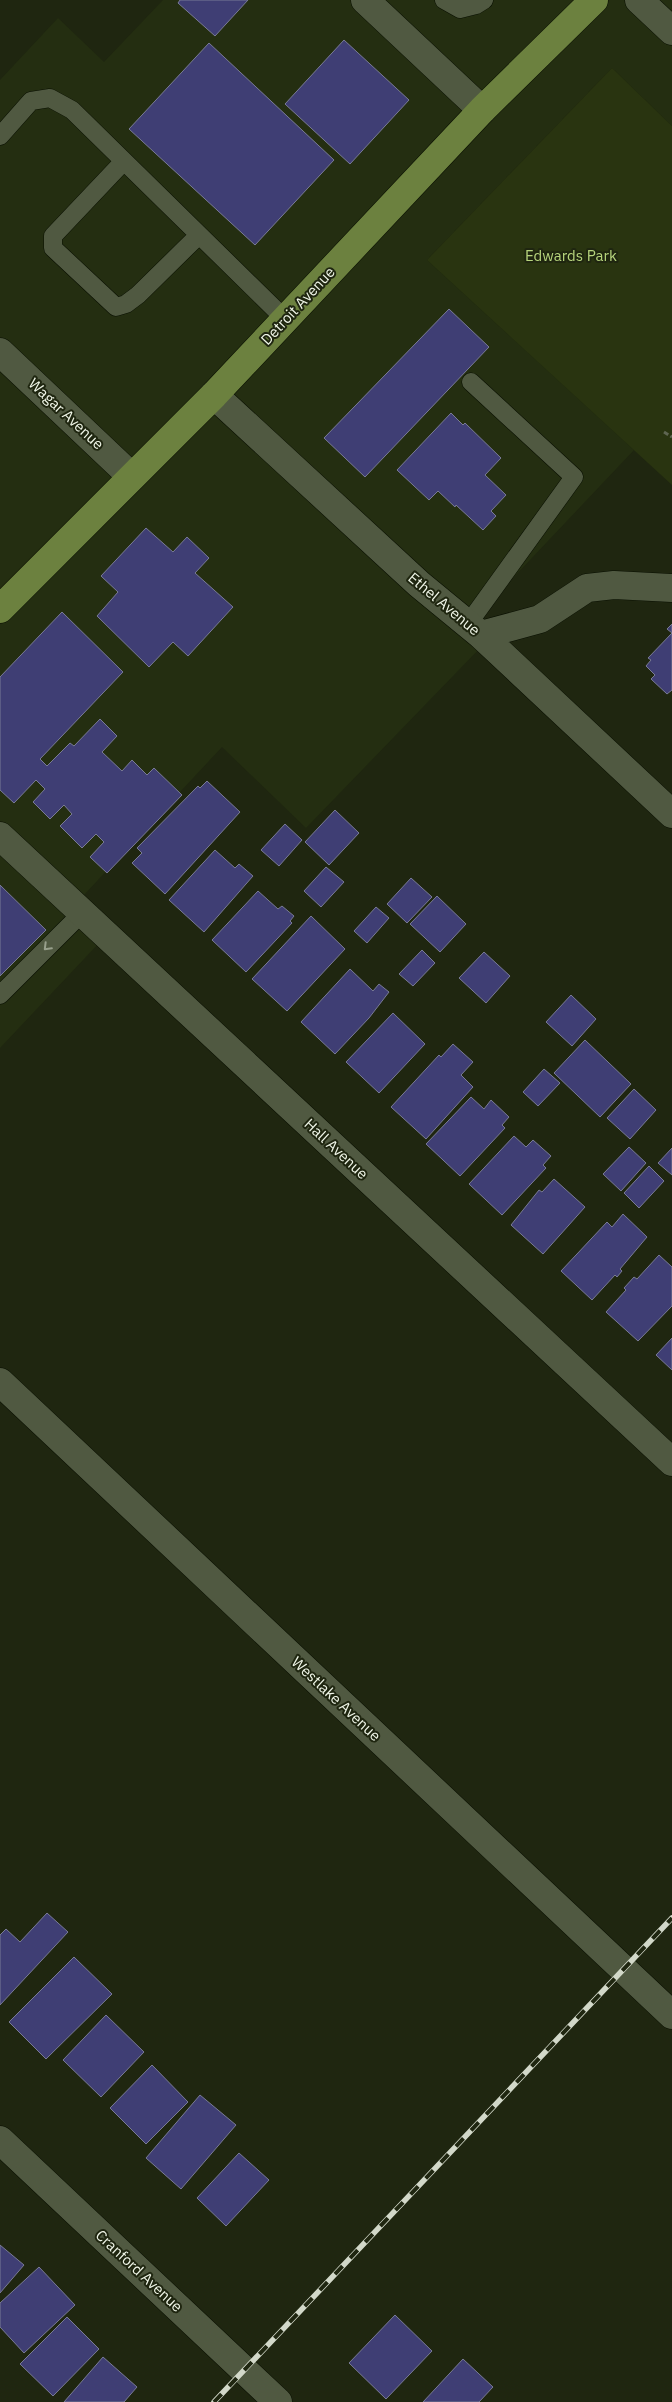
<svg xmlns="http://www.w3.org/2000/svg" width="672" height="2402" font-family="'IBM Plex Sans',sans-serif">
  <rect width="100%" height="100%" fill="#1f2610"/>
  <path fill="#242e11" d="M163,0H672V126L612,68L427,260L634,450L463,631L483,645L306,828L222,747L70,910L101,941L0,1048V80L58,18L104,62Z"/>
  <path fill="#293410" d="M612,68L672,126V485L427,260Z"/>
  <path fill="#3f3e74" stroke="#797b95" d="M180,0H248L215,36L178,3Z
    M344,40L409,100L350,164L285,104Z
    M209,43L334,160L255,245L129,129Z
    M449,309L489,347L365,477L324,438Z
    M451,413L463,425L465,423L501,458L485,475L506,495L491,511L496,516L483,530L456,505L455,507L438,491L429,500L397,470Z
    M146,528L173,552L187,537L209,558L195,573L233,607L188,656L173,642L149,667L97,616L118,592L101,576Z
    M62,612L123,672L40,759L47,766L70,743L74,746L100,719L117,736L102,752L122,771L132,760L147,775L154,768L182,795L107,873L90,857L104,842L96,834L82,848L60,826L72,814L64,805L50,819L33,802L45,789L36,780L14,803L0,790V677Z
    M672,624V690L667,694L651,679L655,675L646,666L651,660L648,658L672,633L667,629Z
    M207,781L240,812L165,894L132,863L142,853L137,848L198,786L200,788Z
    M335,810L359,833L329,865L305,842Z
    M285,824L302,840L279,866L261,850Z
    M215,850L235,868L239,864L253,876L204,932L169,900Z
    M326,867L344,882L321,907L304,891Z
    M411,878L432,897L407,923L387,904Z
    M0,885L46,930L0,976Z
    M258,891L278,909L282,906L294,916L290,921L292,923L246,972L212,940Z
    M437,896L466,924L440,952L410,924Z
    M376,907L389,918L367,943L354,931Z
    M311,916L345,949L287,1011L252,979Z
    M422,950L435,963L413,986L399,974Z
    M484,952L510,976L486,1003L459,978Z
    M350,969L373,991L379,984L389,992L369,1018L335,1054L301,1022Z
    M571,995L596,1019L572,1046L546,1022Z
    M393,1013L425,1044L379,1093L346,1062Z
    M585,1040L631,1084L600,1117L554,1073Z
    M453,1044L473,1062L461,1075L473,1087L426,1139L391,1107L439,1055L441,1057Z
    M544,1069L560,1083L538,1106L523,1092Z
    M634,1089L656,1110L630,1139L607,1118Z
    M471,1097L484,1109L491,1100L509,1117L502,1125L505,1128L460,1176L426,1144Z
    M514,1136L526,1147L533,1140L551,1156L543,1165L546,1168L502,1215L469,1184Z
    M629,1147L646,1163L621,1191L603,1174Z
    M672,1148V1175L658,1163Z
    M649,1166L664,1181L639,1208L624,1193Z
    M554,1179L585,1207L543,1254L511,1225L539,1190L542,1192Z
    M623,1214L647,1237L620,1269L622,1271L617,1277L615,1275L592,1300L561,1271L607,1222L612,1227Z
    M659,1255L672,1267V1306L638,1341L606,1312L626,1290L624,1288L634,1277L637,1279Z
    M672,1338V1370L656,1355Z
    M47,1913L68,1932L0,2005V1935L6,1929L20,1942Z
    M74,1957L112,1994L46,2059L9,2022Z
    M106,2015L144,2052L101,2097L63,2060Z
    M152,2065L188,2102L146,2144L110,2108Z
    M200,2095L236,2125L181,2189L146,2158Z
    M239,2153L269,2180L226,2226L197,2198Z
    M0,2245L24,2265L0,2293Z
    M39,2267L75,2305L24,2353L0,2327V2303Z
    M395,2315L432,2351L386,2399L349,2363Z
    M67,2317L99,2349L53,2396L20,2364Z
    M103,2357L137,2387L124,2402H64Z
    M463,2359L493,2387L479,2402H423Z"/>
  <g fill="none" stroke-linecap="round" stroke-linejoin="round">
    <defs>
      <path id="service" d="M444,0L460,9L476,5L484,0
        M0,136L31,101L50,98L72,110L285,319
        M124,161L53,236V248L116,307L126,304L138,295L199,235
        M468,624L574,477L471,382
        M0,995L82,913"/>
      <path id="minor" d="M365,0L482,110
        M639,0L672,31
        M0,352L131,476
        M214,395L419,584L481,635L672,814
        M481,635L540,619L587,588L614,585L672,588
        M0,836L672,1462
        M0,1382L672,2015
        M0,2140L278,2402"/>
      <path id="primary" d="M0,609L214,395L482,110L594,0"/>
    </defs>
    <use href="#service" stroke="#090f00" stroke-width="19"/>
    <use href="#minor" stroke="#090f00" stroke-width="29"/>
    <use href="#primary" stroke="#090f00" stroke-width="29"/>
    <path stroke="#5e6551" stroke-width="3" stroke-dasharray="5 2.5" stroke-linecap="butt" d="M664,432L672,437"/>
    <use href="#service" stroke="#505941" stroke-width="18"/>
    <use href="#minor" stroke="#505941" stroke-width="28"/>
    <use href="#primary" stroke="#6c813f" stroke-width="28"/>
    <defs>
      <path id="rail" d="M214,2402L672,1918"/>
    </defs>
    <use href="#rail" stroke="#d2d8c9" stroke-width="5.5"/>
    <use href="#rail" stroke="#1f2610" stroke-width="4" stroke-dasharray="11" stroke-linecap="butt"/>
  </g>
  <defs><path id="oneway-chevron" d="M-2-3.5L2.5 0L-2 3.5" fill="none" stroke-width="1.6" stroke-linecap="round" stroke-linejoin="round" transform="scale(1.25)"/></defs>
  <use stroke="#98a08c" href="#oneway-chevron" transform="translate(47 947) rotate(135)"/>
  <g text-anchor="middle" stroke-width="4" stroke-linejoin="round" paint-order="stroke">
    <g font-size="15" fill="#b7d57c" stroke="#1f2610">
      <text x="571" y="261">Edwards Park</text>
    </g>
    <g font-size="15" fill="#f0f6e8" stroke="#1f2610">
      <text transform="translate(298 306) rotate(-47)" y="5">Detroit Avenue</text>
      <text transform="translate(66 414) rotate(43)" y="5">Wagar Avenue</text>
      <text transform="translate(444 604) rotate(40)" y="5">Ethel Avenue</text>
      <text transform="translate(336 1149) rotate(43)" y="5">Hall Avenue</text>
      <text transform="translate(336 1699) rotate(43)" y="5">Westlake Avenue</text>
      <text transform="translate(139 2271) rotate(43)" y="5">Cranford Avenue</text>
    </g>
  </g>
</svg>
